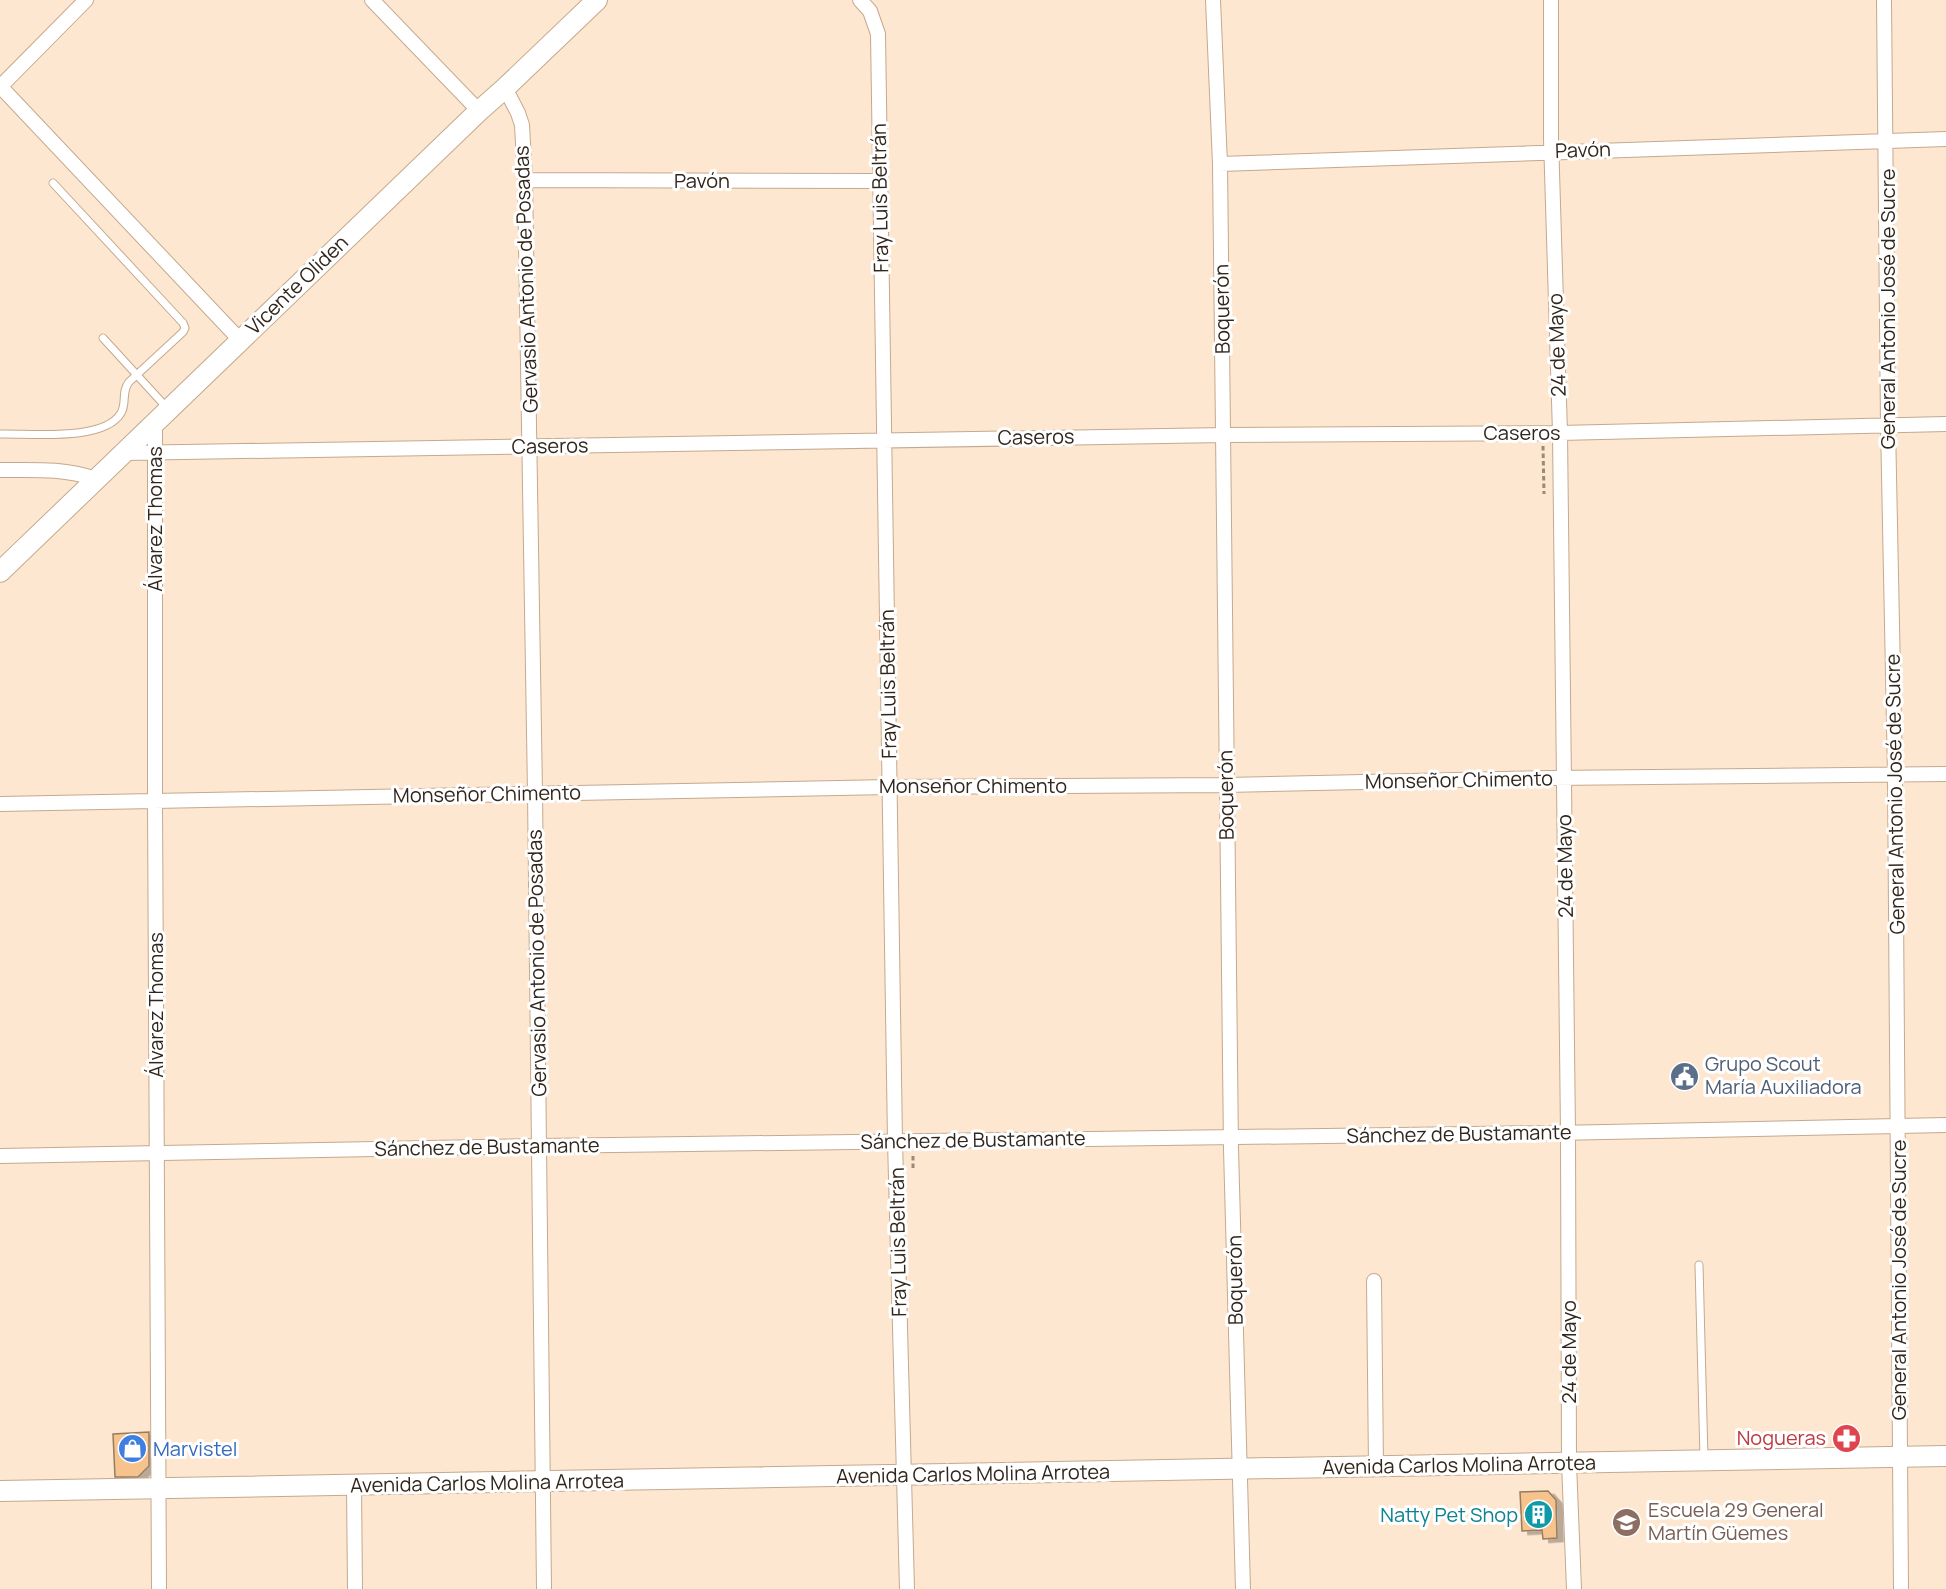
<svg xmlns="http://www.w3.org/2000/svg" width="1946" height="1589" font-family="Manrope,sans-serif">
  <defs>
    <filter id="shadow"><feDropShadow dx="6" dy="3.5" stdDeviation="0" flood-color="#0004"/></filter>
  </defs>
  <rect width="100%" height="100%" fill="#fee7d0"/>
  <path fill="#f7c38d" stroke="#967d62" stroke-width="1.5" filter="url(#shadow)" d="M149,1432V1466L138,1477H115L113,1434Z
    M1548,1491L1556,1500L1557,1538L1543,1539L1542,1530L1522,1531L1520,1492Z"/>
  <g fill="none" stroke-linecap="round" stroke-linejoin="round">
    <defs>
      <path id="lane" d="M103,338L168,409
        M0,434C30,433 104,442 121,413C127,403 121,392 129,382L183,332L185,328L183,323L53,183
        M1699,1265L1704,1458"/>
      <path id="street" d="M372,0L479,111
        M860,0L870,11L878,34L895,1141L907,1589
        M1213,0L1220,164L1231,1149L1243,1589
        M1551,0V139L1560,433L1568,1133L1569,1463L1574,1589
        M1884,0L1888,425L1895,774L1901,1589
        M0,86L240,340
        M0,87L86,0
        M505,88L518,113L522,125L525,180L535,793L544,1589
        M1220,164L1946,139
        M525,180L879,181
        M155,422V802L159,1589
        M125,453L1224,435L1560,433L1946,424
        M0,470C35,470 63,468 96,479
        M0,804L890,787L1226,785L1551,778L1946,774
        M0,1156L539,1146L1555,1133L1946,1125
        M1374,1281L1376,1467
        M354,1485L355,1589"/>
      <path id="secondary" d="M0,572L479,111L505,88L597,0
        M0,1491L1946,1456"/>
    </defs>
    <use href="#lane" stroke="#c4a98e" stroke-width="9"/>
    <use href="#street" stroke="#c4a98e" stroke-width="16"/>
    <use href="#secondary" stroke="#c4a98e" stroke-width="22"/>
    <path stroke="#9a8978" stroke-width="3" stroke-dasharray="4.5 3" stroke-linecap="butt" d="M1543,446L1544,494
      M913,1156V1170"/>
    <use href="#lane" stroke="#fff" stroke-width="7"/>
    <use href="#street" stroke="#fff" stroke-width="14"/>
    <use href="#secondary" stroke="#fff" stroke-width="20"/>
  </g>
  <defs>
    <symbol id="civic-disc" viewBox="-11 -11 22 22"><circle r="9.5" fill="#5c6f8a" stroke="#fff"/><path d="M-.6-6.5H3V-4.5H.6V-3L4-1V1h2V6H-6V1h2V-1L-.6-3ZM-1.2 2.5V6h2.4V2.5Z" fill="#fff"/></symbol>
    <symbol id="pharmacy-disc" viewBox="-11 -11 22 22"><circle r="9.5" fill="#e0444e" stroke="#fff"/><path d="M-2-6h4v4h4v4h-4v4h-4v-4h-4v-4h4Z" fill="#fff"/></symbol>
    <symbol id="shop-disc" viewBox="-11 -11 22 22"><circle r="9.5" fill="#3f7fe0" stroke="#fff"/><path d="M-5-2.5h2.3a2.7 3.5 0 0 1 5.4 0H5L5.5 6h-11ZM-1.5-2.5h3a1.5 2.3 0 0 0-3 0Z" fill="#fff"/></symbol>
    <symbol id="building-disc" viewBox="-11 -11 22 22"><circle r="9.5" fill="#0f9aa8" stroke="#fff"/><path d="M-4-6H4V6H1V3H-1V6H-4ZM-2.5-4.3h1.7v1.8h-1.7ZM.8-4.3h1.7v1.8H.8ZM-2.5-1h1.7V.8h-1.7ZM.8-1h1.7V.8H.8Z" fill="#fff"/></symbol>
    <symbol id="school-disc" viewBox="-11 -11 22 22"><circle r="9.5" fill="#8d6e63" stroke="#fff"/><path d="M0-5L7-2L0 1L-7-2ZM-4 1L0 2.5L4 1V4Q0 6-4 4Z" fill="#fff"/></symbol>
  </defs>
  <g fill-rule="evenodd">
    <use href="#civic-disc" x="1668" y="1060" width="33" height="33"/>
    <use href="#pharmacy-disc" x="1830" y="1422" width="33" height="33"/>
    <use href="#shop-disc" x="116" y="1432" width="33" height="33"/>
    <use href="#building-disc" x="1522" y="1498" width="33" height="33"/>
    <use href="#school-disc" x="1610" y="1506" width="33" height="33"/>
  </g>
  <g text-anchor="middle" stroke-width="6" stroke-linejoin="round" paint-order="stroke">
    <g font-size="20" fill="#31261c" stroke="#fff">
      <text transform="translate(1583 150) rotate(-2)" y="7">Pavón</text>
      <text x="702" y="188">Pavón</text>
      <text transform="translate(880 198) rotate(-91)" y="7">Fray Luis Beltrán</text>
      <text transform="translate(526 279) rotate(-92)" y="7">Gervasio Antonio de Posadas</text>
      <text transform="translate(297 285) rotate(-44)" y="7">Vicente Oliden</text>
      <text transform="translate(1222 309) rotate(-91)" y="7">Boquerón</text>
      <text transform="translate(1888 309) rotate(-90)" y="7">General Antonio José de Sucre</text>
      <text transform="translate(1557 345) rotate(-92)" y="7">24 de Mayo</text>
      <text x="1522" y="440">Caseros</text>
      <text transform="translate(1036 437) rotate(-1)" y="7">Caseros</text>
      <text transform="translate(550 446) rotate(-1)" y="7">Caseros</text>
      <text transform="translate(155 519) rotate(-90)" y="7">Álvarez Thomas</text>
      <text transform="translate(888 684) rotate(-91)" y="7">Fray Luis Beltrán</text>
      <text transform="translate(1459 780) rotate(-1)" y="7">Monseñor Chimento</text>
      <text x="973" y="793">Monseñor Chimento</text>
      <text transform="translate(487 794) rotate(-1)" y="7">Monseñor Chimento</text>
      <text transform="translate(1895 794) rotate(-91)" y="7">General Antonio José de Sucre</text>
      <text transform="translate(1226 795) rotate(-91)" y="7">Boquerón</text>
      <text transform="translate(1565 866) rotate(-91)" y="7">24 de Mayo</text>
      <text transform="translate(537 963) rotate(-91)" y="7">Gervasio Antonio de Posadas</text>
      <text transform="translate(156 1005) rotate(-90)" y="7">Álvarez Thomas</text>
      <text transform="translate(1459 1134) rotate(-1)" y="7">Sánchez de Bustamante</text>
      <text transform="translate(973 1140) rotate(-1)" y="7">Sánchez de Bustamante</text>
      <text transform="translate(487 1147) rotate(-1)" y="7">Sánchez de Bustamante</text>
      <text transform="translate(898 1242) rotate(-91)" y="7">Fray Luis Beltrán</text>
      <text transform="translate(1235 1280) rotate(-91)" y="7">Boquerón</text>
      <text transform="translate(1899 1280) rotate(-90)" y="7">General Antonio José de Sucre</text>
      <text transform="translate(1569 1352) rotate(-90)" y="7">24 de Mayo</text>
      <text transform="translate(1459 1465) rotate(-1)" y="7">Avenida Carlos Molina Arrotea</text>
      <text transform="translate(973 1474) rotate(-1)" y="7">Avenida Carlos Molina Arrotea</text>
      <text transform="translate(487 1483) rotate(-1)" y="7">Avenida Carlos Molina Arrotea</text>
    </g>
    <g font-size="20" fill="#4e5e75" stroke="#fff" text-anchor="start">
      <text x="1705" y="1071">Grupo Scout<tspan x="1705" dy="23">María Auxiliadora</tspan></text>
    </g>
    <g font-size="20" fill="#be3a42" stroke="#fff" text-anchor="end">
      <text x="1826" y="1445">Nogueras</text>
    </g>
    <g font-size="20" fill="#366cbe" stroke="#fff" text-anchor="start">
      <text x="153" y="1456">Marvistel</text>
    </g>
    <g font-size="20" fill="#785e54" stroke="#fff" text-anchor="start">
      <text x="1648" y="1517">Escuela 29 General<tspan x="1648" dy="23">Martín Güemes</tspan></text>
    </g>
    <g font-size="20" fill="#0d838f" stroke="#fff" text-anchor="end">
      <text x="1518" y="1522">Natty Pet Shop</text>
    </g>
  </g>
</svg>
